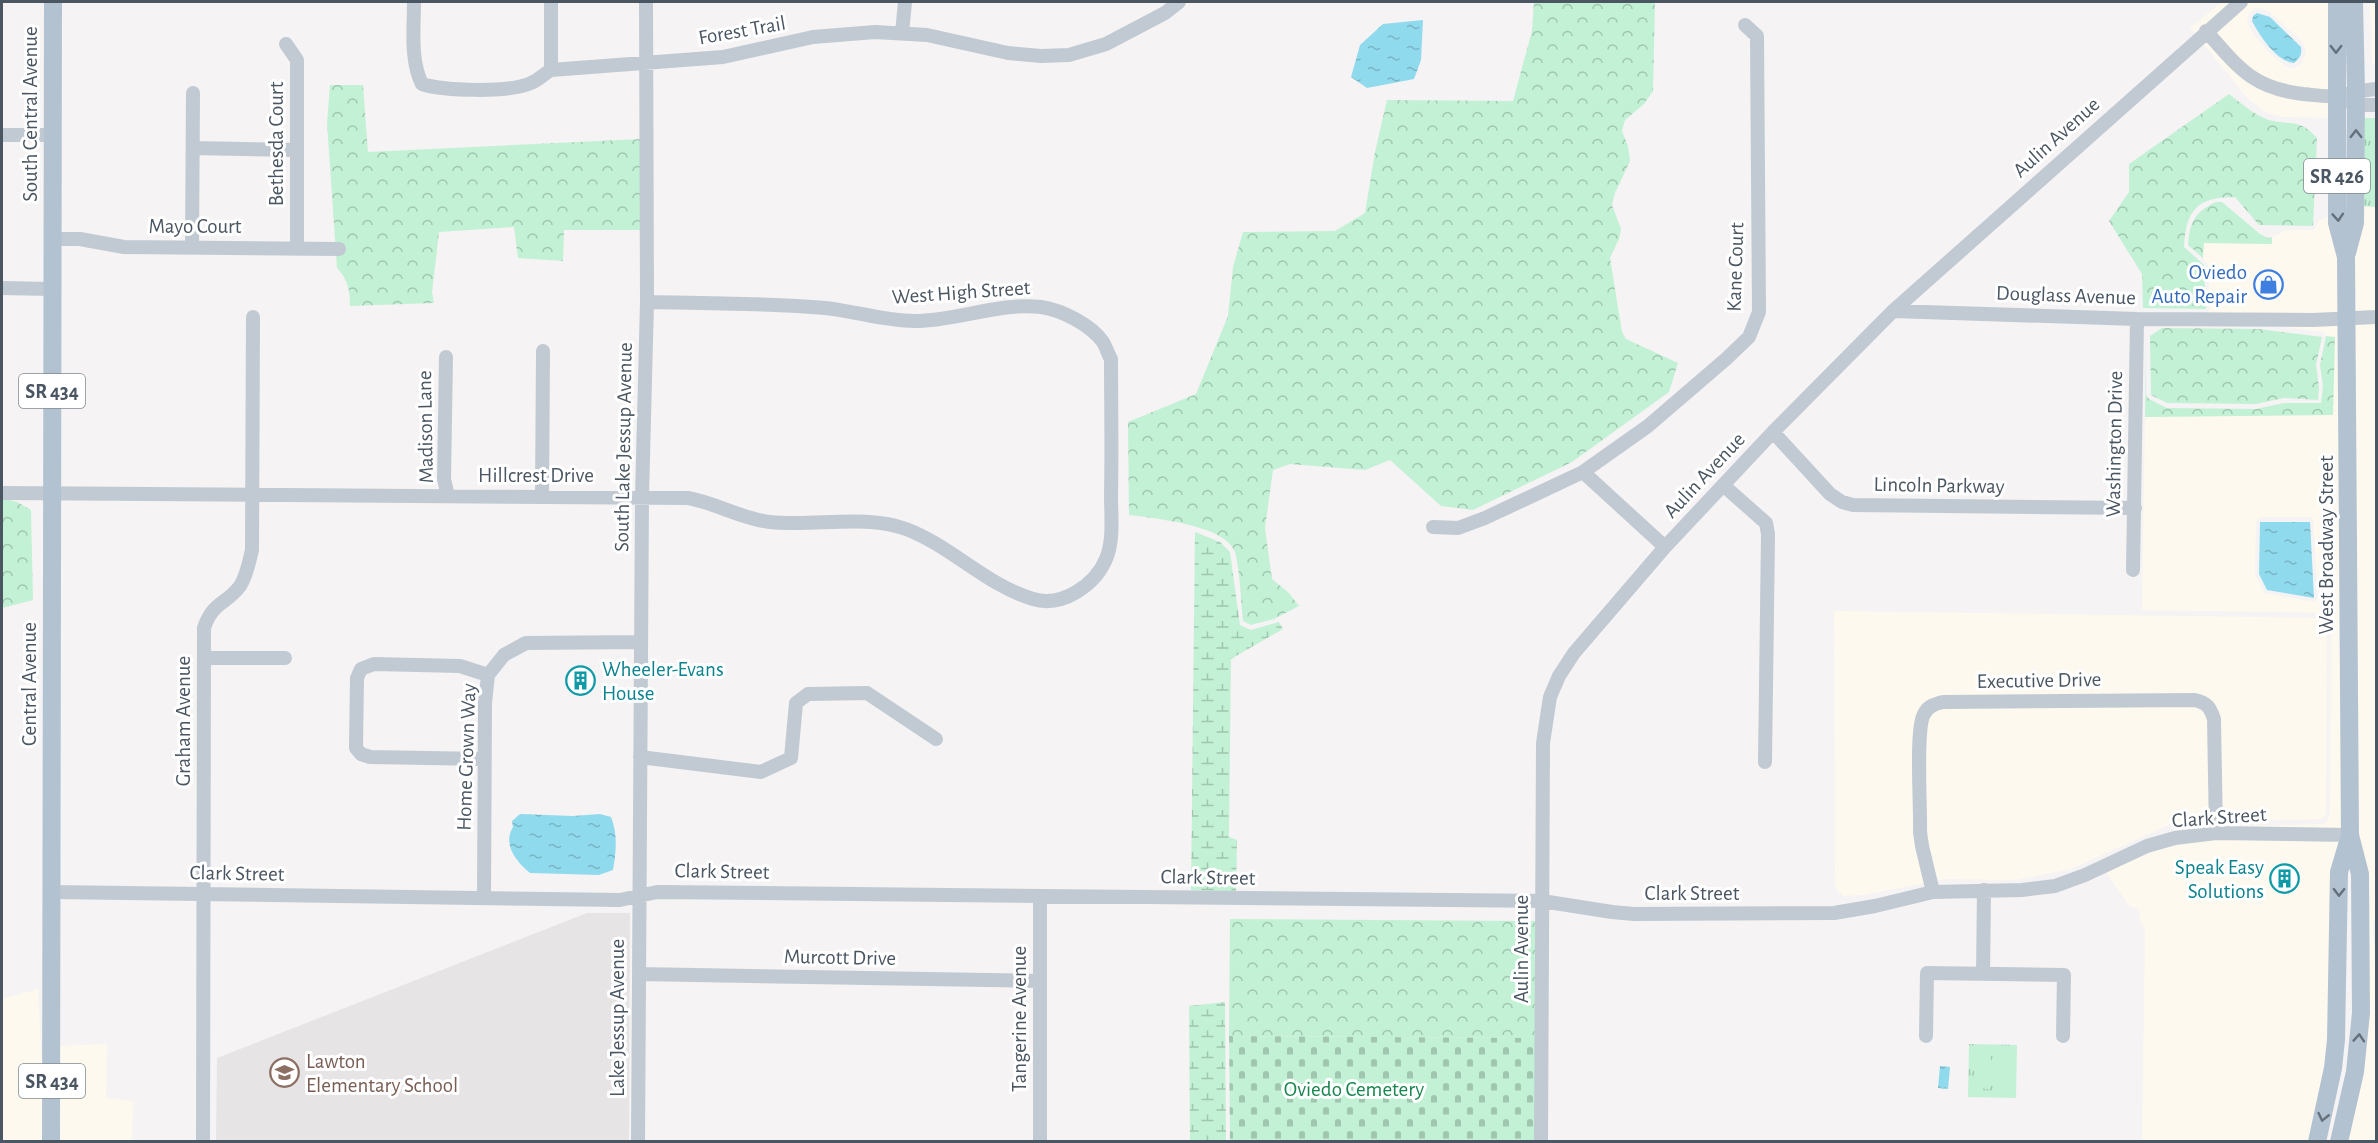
<svg xmlns="http://www.w3.org/2000/svg" width="2378" height="1143" font-family="'Alegreya Sans',sans-serif">
  <defs>
    <pattern id="grass-tufts" width="24" height="20" patternUnits="userSpaceOnUse" patternTransform="scale(1.5)"><rect width="24" height="20" fill="#c3f1d5"/><path d="M3 7l-1-3M5 7V3M7 7l1-3M15 17l-1-3M17 17v-4M19 17l1-3" fill="none" stroke="#a0c6b0"/></pattern>
    <pattern id="forest-crowns" width="20" height="18" patternUnits="userSpaceOnUse" patternTransform="scale(1.5)"><rect width="20" height="18" fill="#c3f1d5"/><path d="M2 6a3 3 0 1 1 6 0M12 15a3 3 0 1 1 6 0" fill="none" stroke="#a0c6b0"/></pattern>
    <pattern id="wetland-marsh" width="20" height="14" patternUnits="userSpaceOnUse" patternTransform="scale(1.5)"><rect width="20" height="14" fill="#c3f1d5"/><path d="M1 5h8M5 5V1M11 12h8M15 12V8" fill="none" stroke="#a0c6b0"/></pattern>
    <pattern id="cemetery-stones" width="16" height="16" patternUnits="userSpaceOnUse" patternTransform="scale(1.5)"><rect width="16" height="16" fill="#c3f1d5"/><path d="M2 7V4a2 2 0 0 1 4 0v3zM10 15v-3a2 2 0 0 1 4 0v3z" fill="#a0c6b0"/></pattern>
    <pattern id="water-ripples" width="26" height="14" patternUnits="userSpaceOnUse" patternTransform="scale(1.5)"><rect width="26" height="14" fill="#90daee"/><path d="M2 4q2-2 4 0t4 0M15 11q2-2 4 0t4 0" fill="none" stroke="#78b4c4"/></pattern>
  </defs>
  <rect width="100%" height="100%" fill="#f5f3f3"/>
  <path fill="#fdf9ef" fill-rule="evenodd" d="M2222,2H2230L2195,34L2190,28Z
    M2247,2H2331L2332,90L2291,87L2269,81L2242,63L2214,31ZM2256,8L2264,9L2272,14L2304,44L2306,55L2301,64L2294,68L2287,67L2269,52L2254,35L2247,20L2249,13Z
    M2370,2H2376V66L2372,63Z
    M2206,38L2251,84L2266,92L2289,98L2332,101L2331,118L2283,117L2267,113L2248,99L2202,42Z
    M2360,206L2376,207V918L2373,923L2374,943L2376,947V1141H2344L2355,1103V835L2352,323L2371,321L2370,310L2352,312L2351,259Z
    M2328,217L2341,255L2342,313L2208,314L2210,309L2208,265L2203,258V243L2271,244L2272,237L2286,230H2314L2318,221Z
    M2342,324L2345,829L2221,827L2323,824L2327,821L2330,812L2331,618L2327,613L2142,610L2145,417L2333,415L2335,337L2326,336L2322,332L2271,325ZM2260,517H2310L2313,519L2318,597L2316,602L2264,593L2255,574L2256,522Z
    M1834,611L2327,618L2326,812L2323,819L2173,823L2071,869L2016,880L1945,879L1864,895L1843,896L1835,888Z
    M2216,839L2343,840L2331,1039L2311,1141H2142L2145,929L2140,921L2139,909L2130,907L2105,871L2148,851L2176,843Z
    M38,989L46,1141L2,1142V999Z
    M107,1044L106,1098L133,1101L132,1141L56,1142L57,1046Z"/>
  <path fill="#e6e4e5" d="M587,913H630L629,1141L216,1142L217,1058Z"/>
  <path fill="url(#grass-tufts)" d="M2361,118H2376V207L2360,206Z
    M1969,1044L2017,1045L2016,1098L1968,1097Z"/>
  <path fill="url(#forest-crowns)" d="M1534,2H1655L1653,91L1644,104L1625,120L1622,131L1628,146L1630,161L1615,193L1612,205L1621,229L1619,239L1610,258L1622,332L1626,339L1678,363L1669,392L1572,462L1473,510L1441,506L1390,460L1365,470L1290,464L1273,470L1265,528L1272,579L1289,593L1299,606L1274,619L1251,625L1243,621C1241,602 1240,570 1235,552C1226,525 1153,518 1129,515L1128,422L1196,394L1228,316L1233,267L1243,232L1335,231L1365,213L1375,152L1387,100L1513,101L1532,31Z
    M330,85H363L368,152L642,139V230H564L563,261L518,258L514,227L439,232L432,292L434,303L350,306C350,291 348,279 337,268L327,123Z
    M2229,94C2241,103 2254,115 2269,120C2292,126 2299,118 2317,138L2313,226L2259,225L2235,197C2198,197 2186,209 2184,247L2204,265L2206,309L2143,308L2142,274L2109,221L2129,192V164Z
    M2216,202H2222L2260,234L2268,238L2272,237V244L2204,243L2203,258L2188,245C2190,221 2195,212 2216,202Z
    M2162,328L2259,329L2322,337L2316,365L2319,387L2318,400L2284,398L2256,404L2167,403L2151,395L2150,336Z
    M2326,336L2335,337L2333,415L2145,417L2146,345V395L2149,399L2167,408L2256,409L2284,403H2321L2323,386L2320,365Z
    M2,498L17,502L31,510L33,600L2,608Z
    M1230,919L1536,921V1038L1229,1036Z"/>
  <path fill="url(#wetland-marsh)" d="M1195,532L1220,542L1230,552L1240,625L1251,630L1279,622L1283,629L1231,659L1229,837L1237,840L1236,892L1191,890Z
    M1225,1002L1226,1141H1190L1189,1006Z"/>
  <path fill="url(#cemetery-stones)" d="M1229,1036L1536,1038L1535,1141H1230Z"/>
  <path fill="#c3f1d5" d="M1975,1054H1991L1990,1089L1974,1088Z
    M1996,1054H2012V1089H1996Z"/>
  <path fill="url(#water-ripples)" d="M2257,13L2270,17L2301,47C2302,55 2300,58 2294,63C2276,61 2260,36 2252,21L2253,16Z
    M1423,20L1421,60L1414,79L1367,88L1351,77L1360,45L1383,24Z
    M2260,522H2310L2314,598L2267,590L2259,574Z
    M520,814L573,816L600,814L611,817C618,834 616,852 613,870L599,875L530,873C517,862 502,845 513,827L512,821Z
    M1940,1066L1950,1067L1948,1089L1938,1088Z"/>
  <g fill="none" stroke-linecap="round" stroke-linejoin="round">
    <path stroke="#c1cad2" stroke-width="14" d="M414,2C414,28 410,60 422,84C444,91 509,93 531,83C538,80 544,74 551,70L723,57L813,37L875,32L927,35L1008,53L1041,56L1069,55L1106,44L1165,13L1179,2
      M2206,31C2238,67 2252,88 2303,94C2314,95 2325,97 2336,96C2349,94 2362,90 2376,89
      M902,33L905,2
      M286,44L297,60V248
      M551,70V2
      M2349,102L2356,105H2376
      M2,135H53
      M193,148L297,150
      M52,239H80L124,247L339,249
      M192,247L193,93
      M2,288L51,289
      M1893,311L2137,319L2313,320L2376,317
      M446,357L444,479L448,496
      M1773,432L1830,494L1842,502L1853,505L2135,508
      M1583,472L1665,547
      M1723,485L1766,523L1768,534L1765,762
      M2,493L688,498C716,503 742,519 770,522C813,527 865,514 906,529C951,546 986,585 1033,599C1062,608 1095,585 1106,559C1114,540 1111,516 1111,496C1112,450 1111,405 1111,359C1108,354 1106,347 1103,342C1091,325 1062,310 1041,307C999,302 957,321 915,321C883,321 855,311 825,308C765,303 706,303 647,302
      M542,496L543,351
      M1433,527L1458,528L1485,518L1583,472L1648,426L1726,359L1749,337L1759,312L1757,36L1745,25
      M2133,570L2137,319
      M204,658H285
      M640,757L761,772L791,758L796,703L808,694L867,693L936,739
      M485,759L370,757L361,754L356,748L357,678L361,669L374,664L460,666L488,675
      M52,892L620,900L657,892L1542,901L1612,912L1634,914L1834,913L1875,906L1933,892L2022,890L2055,886L2085,875L2147,846L2175,838L2216,833L2350,835
      M1933,892L1922,846L1920,832C1921,809 1915,730 1924,714C1928,706 1935,704 1943,702L2195,700C2207,703 2210,707 2214,719L2216,833
      M484,897L485,703L488,675L504,655L526,643L641,642
      M639,974L1040,981
      M1983,974L1984,890
      M1926,1036L1927,973L2064,975L2063,1036
      M203,1142L204,628C213,601 227,604 240,586C247,575 249,562 252,550L253,317
      M638,1142L642,496L647,302L646,2
      M1040,1142V896
      M1541,1142L1543,743L1550,697L1559,676L1574,653L1665,547L1773,432L1893,311L2241,2"/>
    <path stroke="#b3c2d1" stroke-width="18" d="M2337,2V223L2346,257L2350,835L2360,874L2361,1013L2355,1072L2339,1142
      M2347,253L2355,223L2356,90L2354,2
      M51,1142L53,2
      M2317,1142L2333,1068L2336,1040L2339,872L2350,835"/>
  </g>
  <defs><path id="oneway-chevron" d="M-2-3.5L2.5 0L-2 3.5" fill="none" stroke-width="1.6" stroke-linecap="round" stroke-linejoin="round" transform="scale(1.5)"/></defs>
  <g stroke="#64717d">
    <use href="#oneway-chevron" transform="translate(2336 49) rotate(90)"/>
    <use href="#oneway-chevron" transform="translate(2356 134) rotate(-90)"/>
    <use href="#oneway-chevron" transform="translate(2338 217) rotate(86)"/>
    <use href="#oneway-chevron" transform="translate(2339 892) rotate(91)"/>
    <use href="#oneway-chevron" transform="translate(2359 1038) rotate(-86)"/>
    <use href="#oneway-chevron" transform="translate(2323 1117) rotate(103)"/>
  </g>
  <defs>
    <symbol id="shop-ring" viewBox="-11 -11 22 22"><circle r="9.5" fill="#fff" stroke="#3f7fe0" stroke-width="1.5"/><path d="M-5-2.5h2.3a2.7 3.5 0 0 1 5.4 0H5L5.5 6h-11ZM-1.5-2.5h3a1.5 2.3 0 0 0-3 0Z" fill="#3f7fe0"/></symbol>
    <symbol id="building-ring" viewBox="-11 -11 22 22"><circle r="9.5" fill="#fff" stroke="#0f9aa8" stroke-width="1.5"/><path d="M-4-6H4V6H1V3H-1V6H-4ZM-2.5-4.3h1.7v1.8h-1.7ZM.8-4.3h1.7v1.8H.8ZM-2.5-1h1.7V.8h-1.7ZM.8-1h1.7V.8H.8Z" fill="#0f9aa8"/></symbol>
    <symbol id="school-ring" viewBox="-11 -11 22 22"><circle r="9.5" fill="#fff" stroke="#8d6e63" stroke-width="1.5"/><path d="M0-5L7-2L0 1L-7-2ZM-4 1L0 2.5L4 1V4Q0 6-4 4Z" fill="#8d6e63"/></symbol>
  </defs>
  <g fill-rule="evenodd">
    <use href="#shop-ring" x="2252" y="268" width="33" height="33"/>
    <use href="#building-ring" x="564" y="664" width="33" height="33"/>
    <use href="#building-ring" x="2268" y="862" width="33" height="33"/>
    <use href="#school-ring" x="268" y="1056" width="33" height="33"/>
  </g>
  <g text-anchor="middle" stroke-width="6" stroke-linejoin="round" paint-order="stroke">
    <g fill="#fff" stroke="#808990" stroke-width="1.5">
      <rect x="2304" y="159" width="66" height="34" rx="4.5"/>
      <rect x="19" y="374" width="66" height="34" rx="4.5"/>
      <rect x="19" y="1064" width="66" height="34" rx="4.5"/>
    </g>
    <g font-size="20" font-weight="bold" fill="#4a5661">
      <text x="2337" y="183">SR 426</text>
      <text x="52" y="398">SR 434</text>
      <text x="52" y="1088">SR 434</text>
    </g>
    <g font-size="21" fill="#4a5661" stroke="#fff">
      <text transform="translate(742 30) rotate(-10)" y="7">Forest Trail</text>
      <text transform="translate(30 114) rotate(-90)" y="7">South Central Avenue</text>
      <text transform="translate(2056 137) rotate(-42)" y="7">Aulin Avenue</text>
      <text transform="translate(276 144) rotate(-90)" y="7">Bethesda Court</text>
      <text x="195" y="233">Mayo Court</text>
      <text transform="translate(1735 267) rotate(-88)" y="7">Kane Court</text>
      <text transform="translate(961 292) rotate(-4)" y="7">West High Street</text>
      <text transform="translate(2066 295) rotate(2)" y="7">Douglass Avenue</text>
      <text transform="translate(425 427) rotate(-91)" y="7">Madison Lane</text>
      <text transform="translate(2114 444) rotate(-89)" y="7">Washington Drive</text>
      <text transform="translate(623 447) rotate(-89)" y="7">South Lake Jessup Avenue</text>
      <text x="536" y="482">Hillcrest Drive</text>
      <text transform="translate(1704 475) rotate(-47)" y="7">Aulin Avenue</text>
      <text transform="translate(1939 485) rotate(1)" y="7">Lincoln Parkway</text>
      <text transform="translate(2326 545) rotate(-90)" y="7">West Broadway Street</text>
      <text transform="translate(2039 680) rotate(-1)" y="7">Executive Drive</text>
      <text transform="translate(29 684) rotate(-90)" y="7">Central Avenue</text>
      <text transform="translate(183 721) rotate(-90)" y="7">Graham Avenue</text>
      <text transform="translate(466 757) rotate(-88)" y="7">Home Grown Way</text>
      <text transform="translate(2219 817) rotate(-4)" y="7">Clark Street</text>
      <text transform="translate(722 871) rotate(1)" y="7">Clark Street</text>
      <text transform="translate(237 873) rotate(1)" y="7">Clark Street</text>
      <text transform="translate(1208 877) rotate(1)" y="7">Clark Street</text>
      <text x="1692" y="900">Clark Street</text>
      <text transform="translate(1521 949) rotate(-90)" y="7">Aulin Avenue</text>
      <text transform="translate(840 957) rotate(1)" y="7">Murcott Drive</text>
      <text transform="translate(617 1018) rotate(-90)" y="7">Lake Jessup Avenue</text>
      <text transform="translate(1019 1019) rotate(-90)" y="7">Tangerine Avenue</text>
    </g>
    <g font-size="21" fill="#366cbe" stroke="#fff" text-anchor="end">
      <text x="2247" y="279">Oviedo<tspan x="2247" dy="24">Auto Repair</tspan></text>
    </g>
    <g font-size="21" fill="#0d838f" stroke="#fff" text-anchor="start">
      <text x="602" y="676">Wheeler-Evans<tspan x="602" dy="24">House</tspan></text>
      <text x="2264" y="874" text-anchor="end">Speak Easy<tspan x="2264" dy="24">Solutions</tspan></text>
    </g>
    <g font-size="21" fill="#785e54" stroke="#fff" text-anchor="start">
      <text x="306" y="1068">Lawton<tspan x="306" dy="24">Elementary School</tspan></text>
    </g>
    <g font-size="21" fill="#17864f" stroke="#fff">
      <text x="1354" y="1096">Oviedo Cemetery</text>
    </g>
  </g>
  <rect width="2378" height="1143" fill="none" stroke="#4a5661" stroke-width="6"/>
</svg>
